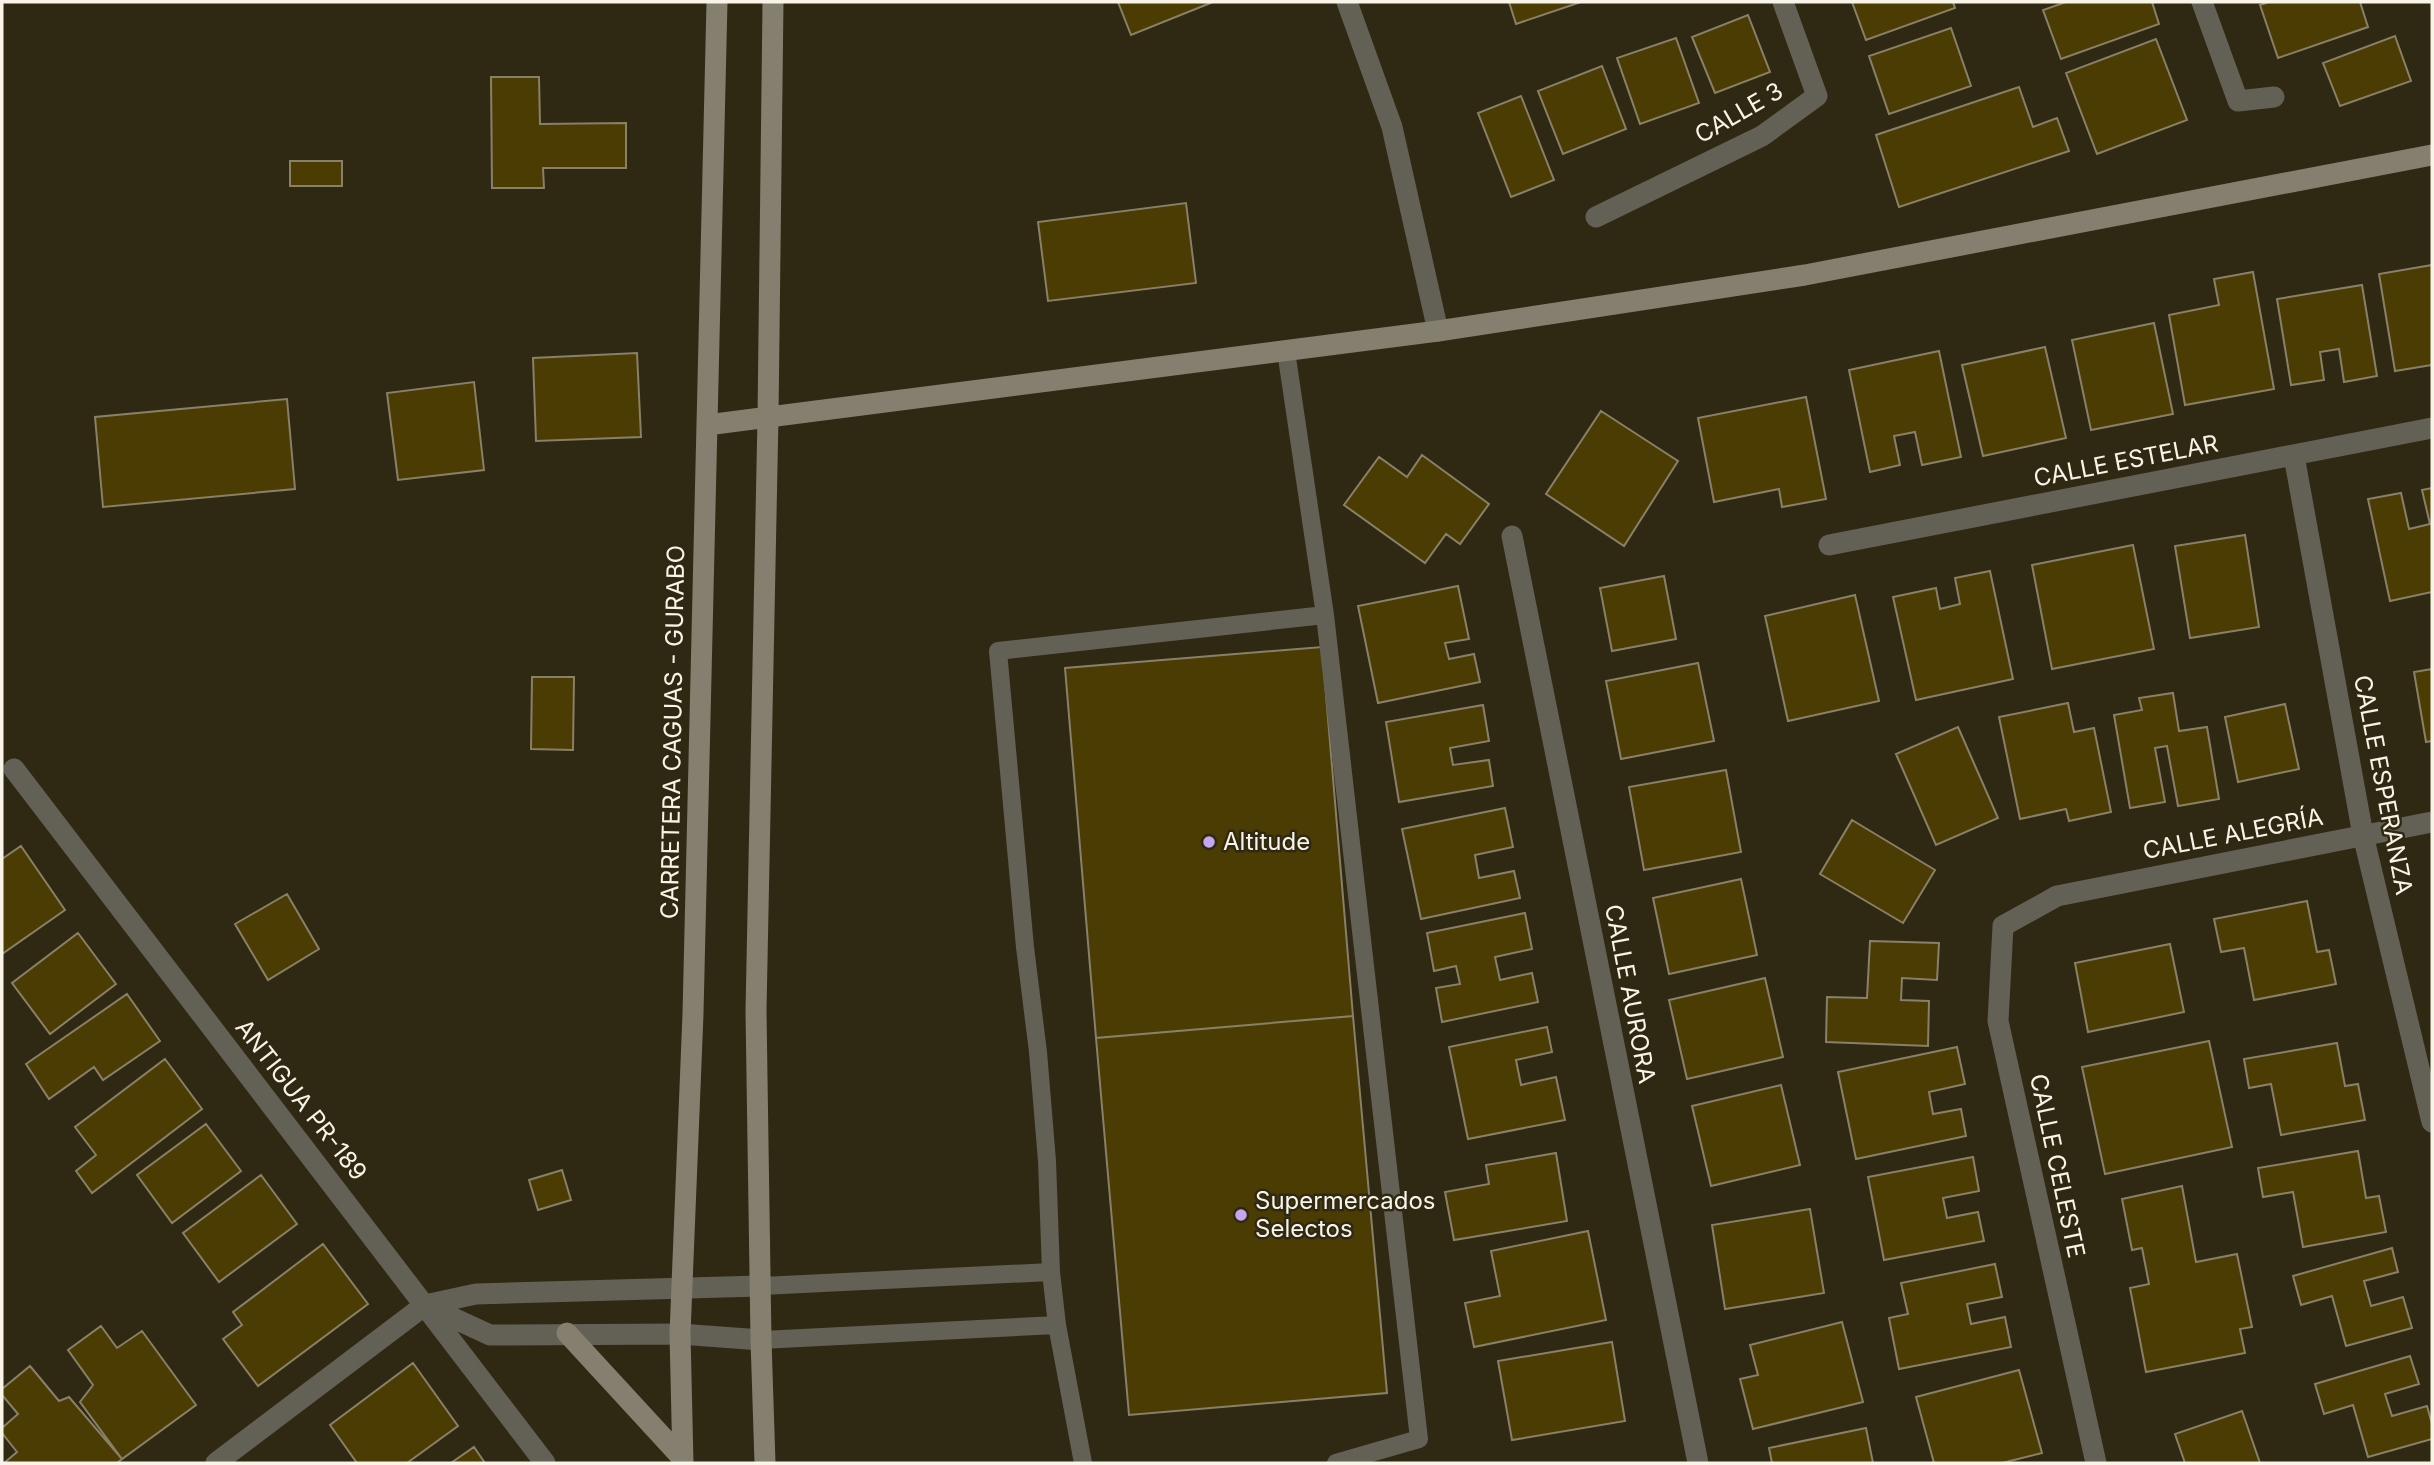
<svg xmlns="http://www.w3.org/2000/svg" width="2434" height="1465" font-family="Inter,sans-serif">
  <rect width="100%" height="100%" fill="#2f2812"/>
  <path fill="#4b3c04" stroke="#888067" stroke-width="2" d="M1118,2H1213L1131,35Z
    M1509,2H1581L1516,24Z
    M1852,2H1953L1955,8L1866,40Z
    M2066,2H2152L2159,24L2061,59L2043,10Z
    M2269,2H2360L2368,27L2278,58L2260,5Z
    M1748,15L1770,72L1715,93L1692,37Z
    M1951,28L1971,86L1889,114L1869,56Z
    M2395,36L2411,81L2340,106L2323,63Z
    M1676,38L1699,103L1640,124L1617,58Z
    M2156,39L2187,120L2097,154L2066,73Z
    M1602,66L1626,129L1563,154L1538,91Z
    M491,77H539L540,124L626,123V168H543L544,188H492Z
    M2019,87L2033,127L2057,118L2069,151L1899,207L1876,135Z
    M1521,96L1554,180L1511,197L1478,113Z
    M290,161H342V186H290Z
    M1186,203L1196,283L1048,301L1038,222Z
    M2432,265V365L2395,371L2379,274Z
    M2253,272L2274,389L2185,405L2169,315L2219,305L2214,279Z
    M2362,285L2377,376L2344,382L2339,349L2320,352L2324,380L2291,385L2277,299Z
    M2154,323L2173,414L2091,430L2072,340Z
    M2045,347L2066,438L1983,456L1962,365Z
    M1939,351L1961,457L1922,465L1915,432L1894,436L1900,465L1870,472L1849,370Z
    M637,353L641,437L536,441L533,358Z
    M474,382L484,470L398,480L387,393Z
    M1806,397L1826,499L1782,507L1779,489L1714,502L1698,418Z
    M287,399L295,489L103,507L95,417Z
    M1601,411L1678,461L1624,546L1546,494Z
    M1422,455L1489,504L1460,544L1446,534L1425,563L1344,505L1379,457L1407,477Z
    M2432,488V592L2390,601L2368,499L2401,493L2409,529L2430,524L2422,490Z
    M2245,535L2259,627L2190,638L2175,546Z
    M2133,545L2154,649L2052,669L2032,565Z
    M1990,571L2013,679L1916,700L1893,597L1936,588L1940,609L1960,604L1955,578Z
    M1664,576L1676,639L1612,651L1600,588Z
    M1458,586L1469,639L1445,643L1449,659L1474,654L1480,682L1378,703L1358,606Z
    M1855,595L1879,701L1788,721L1765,616Z
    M1322,647L1353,1016L1096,1038L1065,668Z
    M1698,663L1714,741L1621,759L1606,681Z
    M2432,669V741L2426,742L2414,672Z
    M532,677H574L573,750L531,749Z
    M2173,693L2179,731L2207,727L2219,799L2178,806L2167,746L2155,748L2165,802L2130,808L2114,715L2142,710L2139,698Z
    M2068,703L2074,732L2094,728L2111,812L2069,821L2066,809L2020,819L1999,717Z
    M2285,704L2299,769L2238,782L2225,717Z
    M1483,705L1489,741L1450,748L1453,765L1489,760L1493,786L1399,802L1386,722Z
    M1958,727L1998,818L1936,845L1896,754Z
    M1726,770L1741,852L1644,870L1629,787Z
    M1505,808L1513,847L1475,855L1479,878L1514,871L1520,898L1421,919L1402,829Z
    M1852,820L1935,870L1903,923L1820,874Z
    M21,846L65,910L2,954V859Z
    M1741,879L1757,955L1669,974L1653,898Z
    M287,894L319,949L268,980L235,924Z
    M2307,901L2317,952L2329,950L2336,984L2254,1000L2244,948L2221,952L2214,919Z
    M1525,913L1532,949L1495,957L1500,980L1532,973L1538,1002L1442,1022L1436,988L1460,984L1456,966L1434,971L1427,933Z
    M78,933L116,984L50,1034L12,983Z
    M1870,941L1939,943L1937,980L1902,978L1901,1000L1929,1001L1928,1046L1826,1042L1827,997L1867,998Z
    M2170,944L2184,1012L2088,1032L2075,963Z
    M1765,978L1783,1057L1687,1079L1669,1000Z
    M127,994L160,1041L103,1080L94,1067L49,1099L26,1064Z
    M1353,1016L1387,1393L1129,1415L1096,1038Z
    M1547,1027L1552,1052L1516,1060L1521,1085L1556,1077L1565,1120L1468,1139L1449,1047Z
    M2209,1041L2232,1147L2105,1174L2082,1067Z
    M2337,1043L2345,1086L2358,1084L2365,1120L2281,1135L2271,1084L2249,1088L2244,1059Z
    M1957,1047L1965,1084L1929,1092L1933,1114L1961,1109L1966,1136L1856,1159L1838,1072Z
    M165,1059L202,1109L92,1193L76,1171L96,1155L75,1127Z
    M1781,1085L1800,1165L1711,1186L1692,1106Z
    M206,1124L241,1171L172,1223L137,1175Z
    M2358,1151L2366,1198L2379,1196L2386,1232L2303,1247L2293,1192L2263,1197L2258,1168Z
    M1556,1153L1567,1221L1454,1240L1445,1192L1489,1184L1486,1165Z
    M1973,1157L1979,1191L1943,1198L1947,1218L1978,1212L1984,1241L1884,1260L1868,1177Z
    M562,1170L571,1200L538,1210L529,1180Z
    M261,1175L297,1224L219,1282L183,1233Z
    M2182,1186L2196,1262L2237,1254L2252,1327L2240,1329L2245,1353L2146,1372L2130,1288L2149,1284L2142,1248L2132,1250L2122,1199Z
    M1810,1209L1824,1293L1725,1309L1712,1225Z
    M1588,1231L1606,1320L1474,1347L1465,1303L1500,1296L1491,1251Z
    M323,1244L368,1304L258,1386L223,1339L242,1325L233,1312Z
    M2392,1248L2398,1272L2364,1281L2371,1306L2403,1297L2412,1328L2346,1346L2332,1296L2301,1305L2293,1276Z
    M1995,1264L2002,1297L1967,1304L1971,1324L2005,1317L2011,1347L1899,1369L1889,1318L1908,1314L1901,1283Z
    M1842,1322L1863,1402L1753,1429L1740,1379L1758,1375L1750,1345Z
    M101,1326L117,1348L142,1331L196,1405L122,1459L80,1402L93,1385L68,1350Z
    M1612,1342L1625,1421L1512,1440L1498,1361Z
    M2410,1356L2419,1384L2385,1394L2392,1416L2427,1406L2432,1424V1439L2368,1457L2353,1405L2324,1414L2315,1384Z
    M413,1363L458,1426L407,1463H357L330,1425Z
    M30,1366L59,1401L69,1397L122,1459L117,1463H4L17,1452L2,1433V1428L18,1414L2,1395V1389Z
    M2019,1370L2042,1453L2002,1463H1934L1916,1397Z
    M2242,1411L2260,1463H2185L2175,1434Z
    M1866,1428L1873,1463H1772L1769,1448Z
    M474,1447L485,1463H451Z"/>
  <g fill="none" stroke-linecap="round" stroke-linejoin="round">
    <path stroke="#636055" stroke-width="18" d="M1325,615L1419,1439L1336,1463
      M760,1286L1051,1272
      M761,1340L1057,1325
      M1083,1463L1057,1325L1051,1272L1047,1161L1038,1052L1025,947L998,651L1325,615L1286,351"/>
    <path stroke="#636055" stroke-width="21" d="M1347,2L1392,127L1438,331
      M2202,2L2238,101L2274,97
      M1596,217L1762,136L1817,96L1783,2
      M2294,456L2363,835L2432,1122
      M1512,536L1698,1463
      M1829,545L2432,428
      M14,769L545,1463
      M760,1286L476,1294L425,1305L490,1335L680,1334L761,1340
      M216,1463L425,1305
      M2096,1463L1998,1021L2003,926L2057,896L2432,822"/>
    <path stroke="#847f6e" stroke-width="21" d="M707,425L1438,331L1805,275L2432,155
      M567,1333L683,1459
      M683,1463L680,1334L693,1014L717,2
      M765,1463L761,1340L756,1011L768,417L773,2"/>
  </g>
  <g fill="#c5a7f1" stroke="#2f2812" stroke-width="2.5">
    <circle cx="1209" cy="842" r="7"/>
    <circle cx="1241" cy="1215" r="7"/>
  </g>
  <g text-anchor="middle" stroke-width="5" stroke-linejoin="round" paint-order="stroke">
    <g font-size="24" fill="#f8f4e7" stroke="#2f2812">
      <text transform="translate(1739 113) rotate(-30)" y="8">CALLE 3</text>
      <text transform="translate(2126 461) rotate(-11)" y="8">CALLE ESTELAR</text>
      <text transform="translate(673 732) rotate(-89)" y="8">CARRETERA CAGUAS - GURABO</text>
      <text transform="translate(2383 785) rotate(79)" y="8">CALLE ESPERANZA</text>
      <text transform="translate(2233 834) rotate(-11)" y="8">CALLE ALEGRÍA</text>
      <text transform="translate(1630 994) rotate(79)" y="8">CALLE AURORA</text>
      <text transform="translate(301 1100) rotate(52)" y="8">ANTIGUA PR-189</text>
      <text transform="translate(2057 1166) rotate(78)" y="8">CALLE CELESTE</text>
    </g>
    <g font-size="24" fill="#f8f4e7" stroke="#2f2812" text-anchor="start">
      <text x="1223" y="850">Altitude</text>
      <text x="1255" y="1209">Supermercados<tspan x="1255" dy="28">Selectos</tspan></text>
    </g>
  </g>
  <rect width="2434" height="1465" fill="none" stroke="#f8f4e7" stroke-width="7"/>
</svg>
